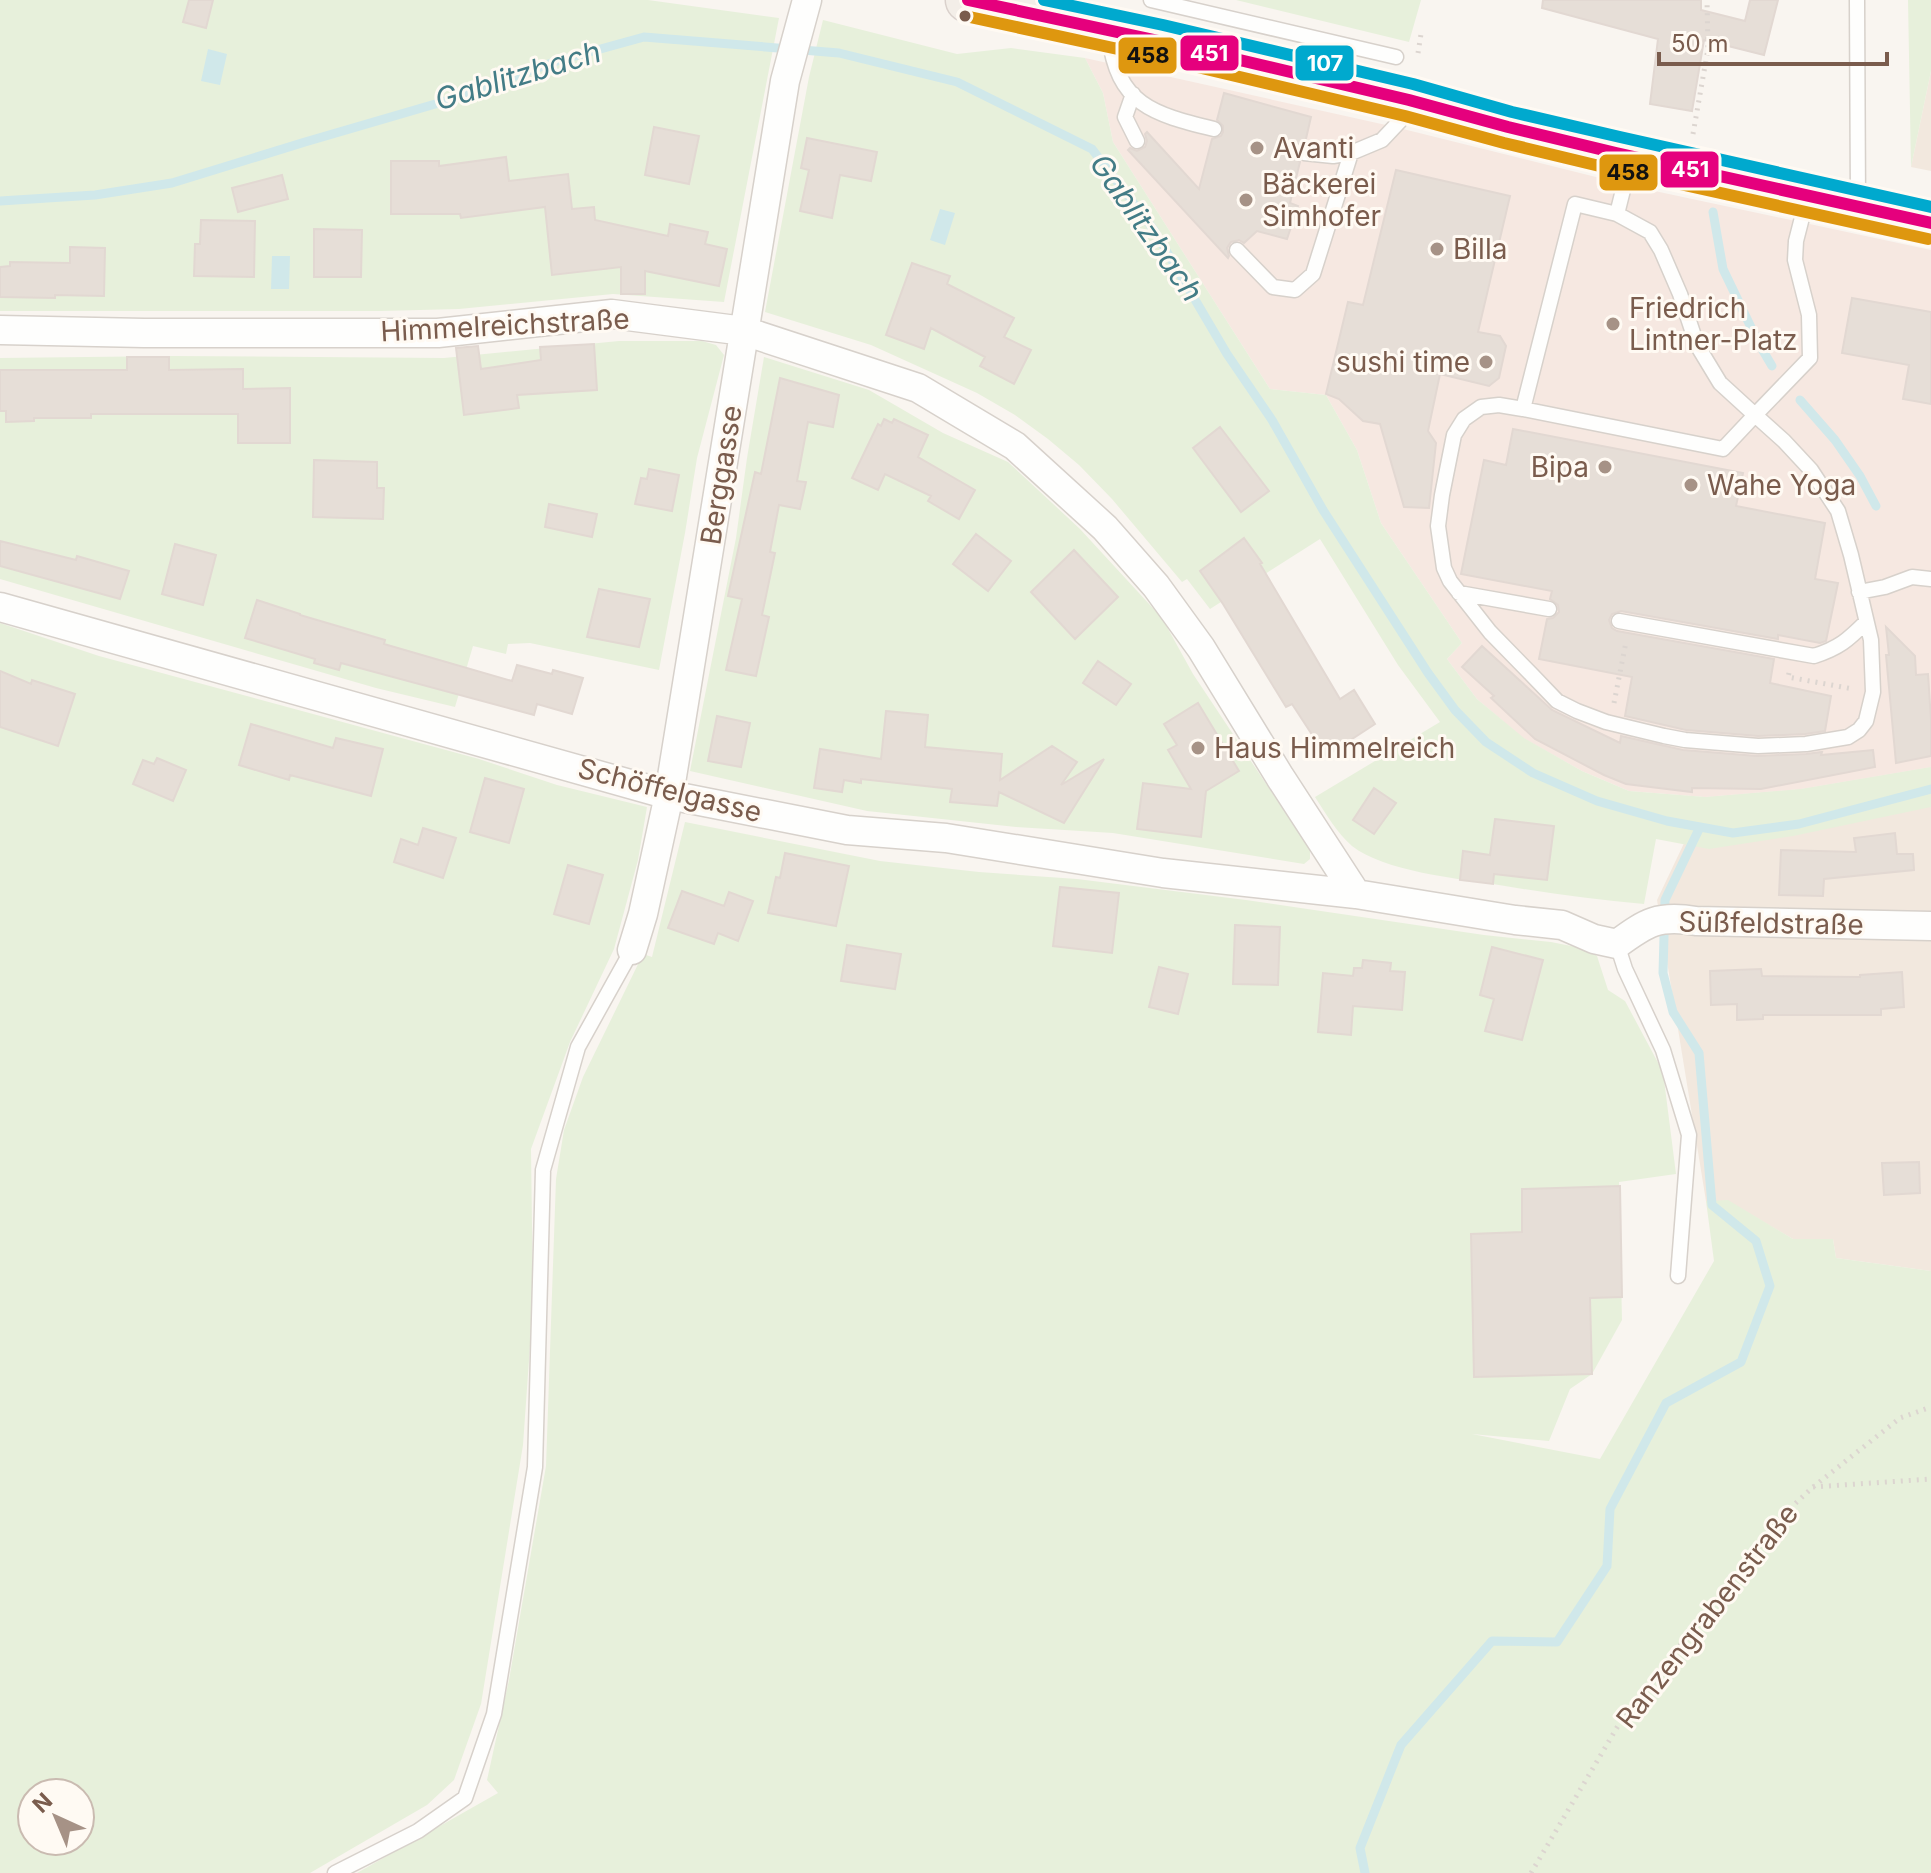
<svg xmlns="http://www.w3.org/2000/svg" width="1931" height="1873" font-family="Inter,sans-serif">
  <rect width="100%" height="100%" fill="#f9f5f0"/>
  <path fill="#f2e8de" d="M1931,71V171L1911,167Z
    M1931,767V1271L1836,1258L1833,1239H1793L1728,1201H1706L1657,900L1706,797L1801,789Z"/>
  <path fill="#f6e8e1" d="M1085,58L1395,127L1636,187L1931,250V767L1801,789L1705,797L1629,791L1582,771L1523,738L1477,699L1447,659L1462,643L1381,523L1357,450L1326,395L1270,389L1113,142L1103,93Z"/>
  <path fill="#e7f0db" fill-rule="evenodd" d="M0,0H648L779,18L724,302L613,294L459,309L381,311H0Z
    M1236,0H1421L1409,42Z
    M1908,0H1931V71L1911,167Z
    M823,20L957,54L1011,48L1085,58L1103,93L1113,142L1270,389L1326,395L1357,450L1381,523L1462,643L1447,659L1477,699L1524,738L1582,771L1629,791L1706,797L1801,789L1931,767V807L1793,836L1709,849L1656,839L1644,904C1595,900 1547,893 1499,885C1459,879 1383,871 1352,846C1337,833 1326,814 1315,797L1440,722L1398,665L1320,539L1210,609L1187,579L1182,582L1112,499L1079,465L1048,439L1015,415L977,393L871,345L765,312L809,77Z
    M619,341H702L716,345L724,355L697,458L685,533L659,670L530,643L508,644L506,654L473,646L455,707L376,688L0,579V358L173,356L444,358Z
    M764,357L869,390L943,433L1008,462L1080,529L1162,618L1193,674L1310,850V859L1304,864L1113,833L1016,827L867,811L690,771L736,538L747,458Z
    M0,623L99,656L479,759L557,785L647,807L638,860L614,949L570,1042L531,1149L533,1303L523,1445L481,1704L454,1780L427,1805L310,1873H0ZM32,1793H80V1841H32Z
    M685,822L880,861L979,872L1077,879L1246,900L1484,935L1551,942L1586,949L1597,956L1608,990L1625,1001L1663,1072L1676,1174L1619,1182L1622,1320L1592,1374L1570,1389L1549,1441L1472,1434L1600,1459L1714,1261L1706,1201L1728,1200L1793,1239H1833L1836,1258L1931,1271V1873H357L498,1793L487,1780L509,1680L546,1466L556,1179L564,1130L583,1077L643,954L652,957Z"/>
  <path fill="#d0e8ea" d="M208,49L227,54L220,85L201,81Z
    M940,209L955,213L945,245L930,240Z
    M272,256H290L289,289H271Z"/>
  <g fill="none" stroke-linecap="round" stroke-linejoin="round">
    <path stroke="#d0e8ea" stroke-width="9" d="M0,201L95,195L172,183L305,142L449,100L557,61L644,37L839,53L957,82L1092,149L1154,230L1227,354L1272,420L1323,510L1428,673L1455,710L1486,742L1533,773L1597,801L1667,821L1733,833L1799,824L1931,789
      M1713,212L1723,269L1759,344L1772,366
      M1800,400L1835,440L1860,476L1876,506
      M1365,1873L1360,1848L1401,1745L1492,1641L1557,1642L1607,1566L1610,1509L1666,1403L1741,1362L1770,1286L1756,1241L1712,1205L1699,1053L1673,1012L1663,973L1665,900L1700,827"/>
  </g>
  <path fill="#e6ded7" stroke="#e2d8d2" stroke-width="2" d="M189,0H213L206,28L183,22Z
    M1543,0H1701V10L1745,21L1750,0H1778L1764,55L1704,40L1692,111L1650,104L1658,39L1542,8Z
    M1224,93L1311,117L1305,143L1299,144L1294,151L1295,158L1300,162L1290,203L1298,206L1287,239L1257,231L1244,243L1239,240L1231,242L1227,248L1229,256L1228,258L1128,150L1130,148L1137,151L1145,147L1147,141L1145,134L1147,132L1199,189L1212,139L1221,136L1223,132V126L1217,120Z
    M654,127L699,136L689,184L645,175Z
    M807,138L877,152L871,181L840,175L832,218L800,211L809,170L801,168Z
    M506,157L509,181L568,174L572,209L594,207L595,220L668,236L670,224L708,232L705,244L727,249L719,286L645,271V294H621V267L552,275L545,207L461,218L460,214H391V161H439V166Z
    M1396,170L1510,196L1478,332L1500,336L1506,346L1499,378L1489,386L1440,374L1428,431L1436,443L1429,508L1404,507L1380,424L1363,421L1339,399L1326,394L1348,302L1363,305Z
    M282,175L288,199L238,212L232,188Z
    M201,220L255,221L254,277L194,276L195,244H200Z
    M314,229L362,230L361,277H314Z
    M70,247L105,248L104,296L55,295V298L0,297V267L10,266V262L70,263Z
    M912,263L950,276L947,284L1014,318L1004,337L1031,350L1014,384L980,366L985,357L931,328L924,349L886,335Z
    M1852,298L1931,312V404L1903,399L1909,365L1842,353Z
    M594,344L597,390L517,395L519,408L464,415L456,348L478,346L481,369L541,360L540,347Z
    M127,357H169V370L243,369V389L290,388V443H238V414H91V418H34V421L6,422V411H0V370H127Z
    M780,378L839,395L833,427L808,422L797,481L806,482L800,509L779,505L770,552L775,553L762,615L769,617L756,676L726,670L742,599L728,596L755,472L761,474Z
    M884,419L892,423L894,419L928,435L918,457L975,490L959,519L928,501L931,496L885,474L878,490L852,478L878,424L881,426Z
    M1220,427L1269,491L1241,512L1193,448Z
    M1513,429L1743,473L1736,506L1825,523L1815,579L1838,583L1826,641L1820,643L1778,635V639L1621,611L1612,614L1609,620L1612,628L1617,631L1774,659L1770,683L1831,696L1825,731L1805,734L1758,736L1686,730L1625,716L1632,677L1539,659L1547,619L1553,618L1559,612L1558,605L1550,599L1552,591L1461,574L1484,460L1506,465Z
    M314,460L377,462V488H384L383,519L313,517Z
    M649,469L679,475L672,511L635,504L641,478L647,479Z
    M549,504L597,514L592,537L545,527Z
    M976,534L1011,561L988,591L953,564Z
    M1244,538L1262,563L1260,564L1340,699L1354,690L1375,724L1326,756L1292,704L1286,707L1223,604L1200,571Z
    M0,541L76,560L77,556L129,571L120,599L0,566Z
    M175,544L216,555L203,605L162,594Z
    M1074,550L1118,597L1075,639L1031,592Z
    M599,589L650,599L639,647L587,637Z
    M257,600L300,614V615L385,640L384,644L512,681L517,665L552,674L553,670L583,678L572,714L537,704L534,715L341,663L339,670L314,663L315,659L245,638Z
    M1886,627L1915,656L1916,675L1928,674L1931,720V756L1896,763L1886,655H1889Z
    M1482,646L1552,710L1620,743L1621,736L1683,750L1757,756L1806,754L1822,752L1821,755L1873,750L1875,767L1761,789L1692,788V792L1626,784L1604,775L1535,739L1491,698L1494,696L1462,667Z
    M1098,661L1131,684L1116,705L1083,683Z
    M0,671L31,684L32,680L75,694L58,746L0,727Z
    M1198,703L1239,771L1206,791L1201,837L1137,829L1143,783L1191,789L1168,750L1177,745L1164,724Z
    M886,711L928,715L925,747L1002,754L1000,780L1052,746L1077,762L1061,785L1104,759L1064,823L999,792L997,806L950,802L952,789L861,779V783L844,780L842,792L814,788L820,749L881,759Z
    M717,716L750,723L741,767L708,761Z
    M251,724L333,748L336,738L383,749L371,796L290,775L289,780L239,765Z
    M157,758L186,770L173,801L133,784L143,760L154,764Z
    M485,778L524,789L509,843L470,832Z
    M1374,788L1396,803L1374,834L1353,820Z
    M1495,819L1554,826L1547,880L1494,874L1493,884L1460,880L1463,851L1490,855Z
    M423,828L456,838L443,878L394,862L401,839L418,845Z
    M1895,833L1897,854H1913L1914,870L1824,879L1823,896L1779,895L1781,850L1856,852L1854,838Z
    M785,853L849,866L836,926L768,913L776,877L780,878Z
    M568,865L603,875L589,924L554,914Z
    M1060,887L1119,893L1112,953L1053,946Z
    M682,891L724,906L729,892L753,901L738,941L718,933L714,944L668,928Z
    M1235,925L1280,927L1278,985L1233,984Z
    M847,945L901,954L895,989L841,981Z
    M1492,947L1543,960L1522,1040L1485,1031L1494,999L1480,995Z
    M1363,960L1391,963L1390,971L1405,972L1402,1010L1353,1006L1351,1035L1318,1032L1323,973L1353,976L1354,968H1362Z
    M1159,967L1188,974L1178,1014L1149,1007Z
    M1761,969L1762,976L1860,977V975L1902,972L1904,1007L1881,1009V1015H1763V1019L1737,1020V1004L1711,1005L1710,971Z
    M1919,1162L1920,1193L1884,1195L1882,1163Z
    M1620,1186L1622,1297L1590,1298L1592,1374L1474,1377L1471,1234L1522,1232V1189Z"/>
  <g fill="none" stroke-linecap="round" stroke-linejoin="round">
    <defs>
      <path id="service" d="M1151,0L1396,57
        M1857,0L1858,203
        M1109,35C1117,105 1153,114 1214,129
        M1133,94L1125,117L1137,141
        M1304,153L1333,156L1351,153L1382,140L1399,122L1406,105
        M1617,214L1575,204L1523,409L1723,449L1755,415L1720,383L1697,345L1680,294L1661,250L1650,232L1617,214L1624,186L1617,158
        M1237,250L1273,287L1295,290L1313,274L1351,153
        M1523,409L1499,405L1481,407L1464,419L1454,435L1442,495L1438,526L1444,568L1450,581L1490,632L1532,675L1557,701L1577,711L1606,722L1664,736L1685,740L1758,746L1806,744L1848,737L1859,730L1866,721L1873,692L1871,640L1851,555L1838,511L1811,470L1784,441L1755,415L1810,358L1809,315L1795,260L1796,241L1806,202
        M1859,592L1885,587L1912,577L1931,579
        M1459,593L1549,609
        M1619,621L1814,656C1839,648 1848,640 1866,622
        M1617,944L1625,969L1663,1050L1689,1135L1678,1276
        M335,1873L418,1831L465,1798L494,1714L535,1467L543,1170L578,1047L632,950"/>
      <path id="minor" d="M0,330L144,333H438L612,314L744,331L918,388L1015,446L1105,528L1156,586L1201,648L1280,777L1356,894
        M0,607L669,795L847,830L946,838L1163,873L1356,894L1515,920L1562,925L1594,939L1617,944C1647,922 1658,915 1696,921L1931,926
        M632,950L643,914L669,795L785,81L807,0"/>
      <path id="primary" d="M968,0L1159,41L1409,100L1508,127L1616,153L1808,197L1931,223"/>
    </defs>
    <use href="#service" stroke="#d7d1cb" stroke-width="17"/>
    <use href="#minor" stroke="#d7d1cb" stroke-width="31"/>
    <use href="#primary" stroke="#dad1cc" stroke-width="47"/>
    <path stroke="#dcd5d0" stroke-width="5" stroke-dasharray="2 6" stroke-linecap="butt" d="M1418,53L1421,34
      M1693,134L1708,49L1707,0
      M1789,673L1788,677L1853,689
      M1614,703L1626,642
      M1813,1487L1931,1479
      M1531,1873L1622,1719L1784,1514L1813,1487L1900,1418L1931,1407"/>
    <use href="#service" stroke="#fefefd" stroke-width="14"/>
    <use href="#minor" stroke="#fefefd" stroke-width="28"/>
    <use href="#primary" stroke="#f3eee8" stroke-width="44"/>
    <defs>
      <path id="bus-1" d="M968,0L1159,41L1409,100L1508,127L1616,153L1931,223"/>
      <path id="bus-2" d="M965,16L1155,57L1405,116L1504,143L1612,169L1928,239"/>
      <path id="bus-3" d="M1044,0L1163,25L1413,84L1512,112L1620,137L1931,207"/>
    </defs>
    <use href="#bus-1" stroke="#fffaf3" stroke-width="18"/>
    <use href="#bus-2" stroke="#fffaf3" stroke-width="18"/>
    <use href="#bus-3" stroke="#fffaf3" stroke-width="18"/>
    <use href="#bus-1" stroke="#e5007d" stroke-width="12"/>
    <use href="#bus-2" stroke="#de970f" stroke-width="12"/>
    <use href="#bus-3" stroke="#00a9ce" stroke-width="12"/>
  </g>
  <circle fill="#7a5c4d" stroke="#fffaf3" stroke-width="3" cx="965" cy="16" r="7"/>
  <g fill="#a69286" stroke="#fffaf3" stroke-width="3">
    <circle cx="1257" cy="148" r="8"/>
    <circle cx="1246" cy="200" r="8"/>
    <circle cx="1437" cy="249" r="8"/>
    <circle cx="1613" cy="324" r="8"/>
    <circle cx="1486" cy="362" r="8"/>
    <circle cx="1605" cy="467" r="8"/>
    <circle cx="1691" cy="485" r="8"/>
    <circle cx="1198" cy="748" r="8"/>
  </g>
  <g text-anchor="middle" stroke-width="6" stroke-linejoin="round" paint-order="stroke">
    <g font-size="28" fill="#7a5c4d" stroke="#fffaf3" text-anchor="start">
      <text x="1273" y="158">Avanti</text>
      <text x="1262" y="194">Bäckerei<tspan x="1262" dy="32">Simhofer</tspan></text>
      <text x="1453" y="259">Billa</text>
      <text x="1629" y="318">Friedrich<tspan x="1629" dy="32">Lintner-Platz</tspan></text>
      <text x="1470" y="372" text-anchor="end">sushi time</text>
      <text x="1589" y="477" text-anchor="end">Bipa</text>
      <text x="1707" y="495">Wahe Yoga</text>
      <text x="1214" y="758">Haus Himmelreich</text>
    </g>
    <g font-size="28" fill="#7a5c4d" stroke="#fffaf3">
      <text transform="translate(505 325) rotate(-3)" y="10">Himmelreichstraße</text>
      <text transform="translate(721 475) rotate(-81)" y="10">Berggasse</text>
      <text transform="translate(670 790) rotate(14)" y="10">Schöffelgasse</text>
      <text transform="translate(1771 923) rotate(1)" y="10">Süßfeldstraße</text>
      <text transform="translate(1707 1616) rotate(-52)" y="10">Ranzengrabenstraße</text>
    </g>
    <g font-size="30" font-style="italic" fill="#437c86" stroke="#fffaf3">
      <text transform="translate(518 76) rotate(-17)" y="10">Gablitzbach</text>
      <text transform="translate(1146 228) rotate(55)" y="10">Gablitzbach</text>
    </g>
  </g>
  <g stroke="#fffaf3" stroke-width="3">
    <rect x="1179" y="34" width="61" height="38" rx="8" fill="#e5007d"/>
    <rect x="1117" y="36" width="61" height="39" rx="8" fill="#de970f"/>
    <rect x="1294" y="44" width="61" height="38" rx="8" fill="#00a9ce"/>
    <rect x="1659" y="150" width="61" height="39" rx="8" fill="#e5007d"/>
    <rect x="1598" y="153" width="61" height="39" rx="8" fill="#de970f"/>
  </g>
  <g font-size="22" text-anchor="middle" font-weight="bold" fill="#fff">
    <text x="1209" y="61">451</text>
    <text x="1325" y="71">107</text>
    <text x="1690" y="177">451</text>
  </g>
  <g font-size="22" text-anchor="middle" font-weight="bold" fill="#111">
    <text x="1148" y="63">458</text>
    <text x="1628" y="180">458</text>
  </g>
  <g transform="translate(56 1817) rotate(316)"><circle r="38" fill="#fffaf3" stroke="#cabbb1" stroke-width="2"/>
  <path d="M0-6L14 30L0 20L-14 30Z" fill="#a69286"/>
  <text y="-12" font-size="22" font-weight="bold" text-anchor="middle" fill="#7a5c4d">N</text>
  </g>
  <path d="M1659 52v12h228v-12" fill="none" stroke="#7a5c4d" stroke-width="4"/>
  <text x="1671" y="52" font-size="24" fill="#7a5c4d" stroke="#fffaf3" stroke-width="6" paint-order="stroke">50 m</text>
</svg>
